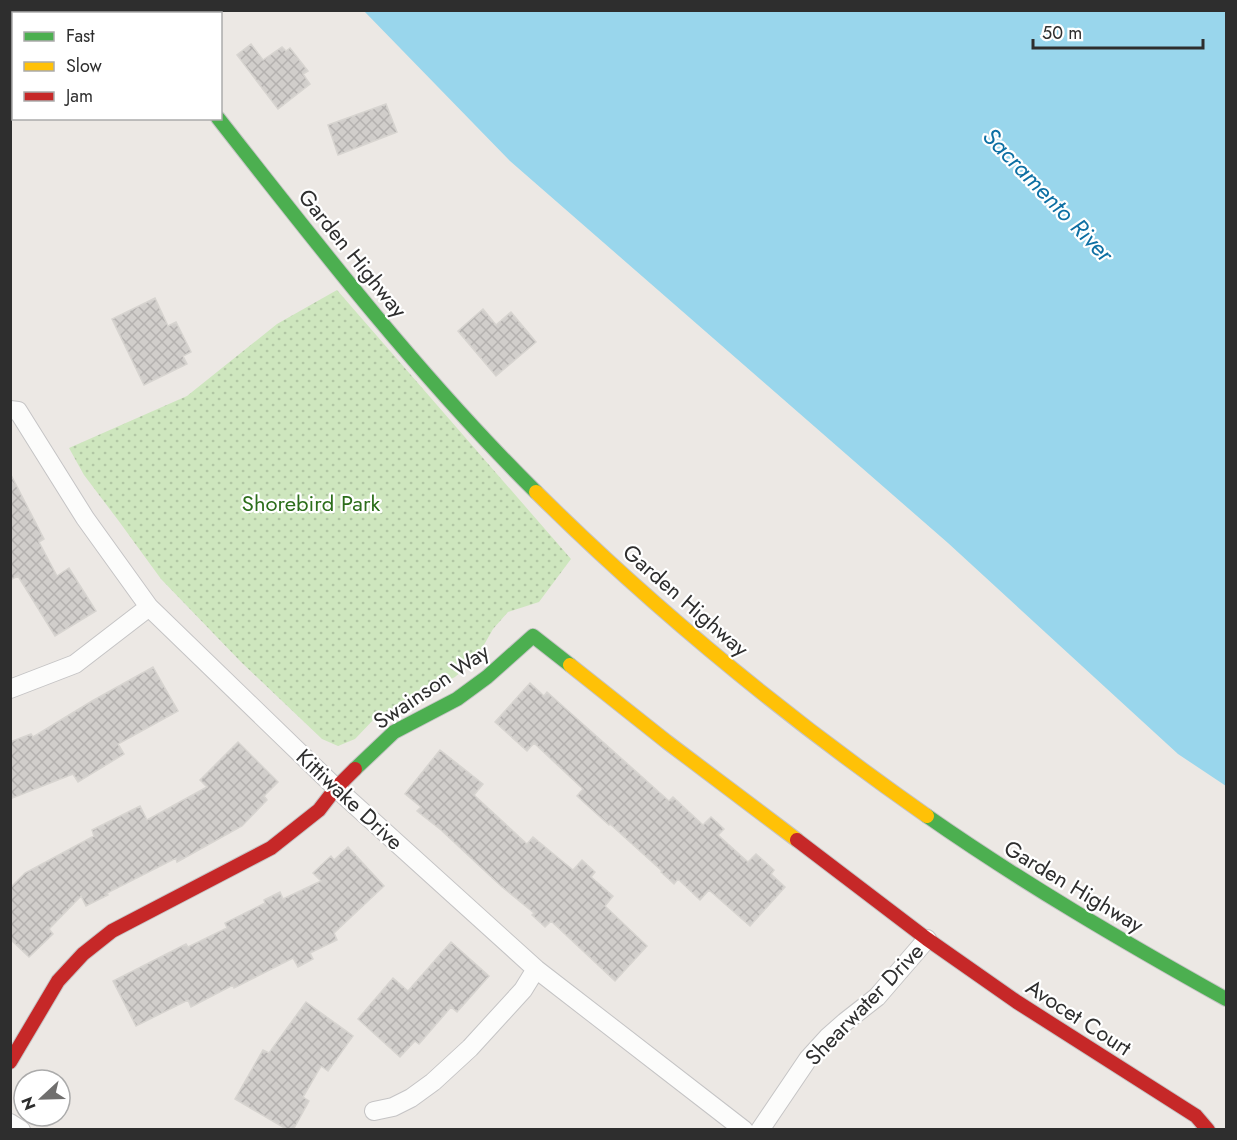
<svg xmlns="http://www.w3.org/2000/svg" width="1237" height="1140" font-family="Jost,sans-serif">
  <defs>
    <pattern id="green-dots" width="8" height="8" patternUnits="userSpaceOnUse" patternTransform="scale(1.5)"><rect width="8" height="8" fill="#cee6be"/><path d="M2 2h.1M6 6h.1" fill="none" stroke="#b1c6a4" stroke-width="1.8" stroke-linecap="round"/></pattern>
    <pattern id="building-cross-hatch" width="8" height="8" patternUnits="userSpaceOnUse" patternTransform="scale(1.5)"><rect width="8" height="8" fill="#d1cecb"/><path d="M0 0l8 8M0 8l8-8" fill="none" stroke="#b4b1af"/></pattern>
  </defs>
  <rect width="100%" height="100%" fill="#ece8e4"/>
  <path fill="url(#green-dots)" d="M337,290L571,559L539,602L508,612L493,629L477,657L455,677L376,717L355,739L338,746L322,739L241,662L161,579L118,520L84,475L69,448L187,396L277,324Z"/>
  <path fill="#99d6ec" d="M364,11H1226V786L1178,754L948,543L510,161Z"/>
  <path fill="url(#building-cross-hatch)" stroke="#d7d4d0" stroke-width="1.5" d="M251,44L263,60L282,47L286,51L290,48L308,71L303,74L310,84L278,109L237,55Z
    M386,104L397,132L338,155L328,125Z
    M155,298L168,326L176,322L191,352L183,356L187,364L144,385L112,319Z
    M483,309L496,325L511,312L536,342L496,376L458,331Z
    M10,473L44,539L39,542L57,576L69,568L96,611L55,636L18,576L10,580Z
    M153,667L178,711L118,744L124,754L78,782L73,774L10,799V742L31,734L33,737L92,701Z
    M530,683L544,696L547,692L669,801L673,797L703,825L711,817L724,829L718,835L748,862L756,854L774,870L771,874L785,887L750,926L709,890L700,900L678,879L674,884L661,872L662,871L610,824L609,825L577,796L583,789L534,743L527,751L495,722Z
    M238,742L278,782L264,796L267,800L242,826L177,862L176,858L107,893L108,895L86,906L81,896L49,929L53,934L29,957L10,939V888L25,873L94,836L92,830L140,806L147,820L207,787L200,780Z
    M440,750L483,784L474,795L527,844L533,837L573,870L582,860L595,872L591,877L613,896L605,906L647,946L615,981L551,921L545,927L532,915L534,913L501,886L441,830L417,811L421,807L405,794Z
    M348,847L384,886L334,933L337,940L310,953L313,959L298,967L293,958L234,988L233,985L191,1007L188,1000L136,1026L113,981L186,944L188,947L227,928L225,923L265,903L264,900L280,892L283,899L321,881L313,873L331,856L334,860Z
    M451,942L489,976L457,1012L451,1007L419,1044L415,1041L400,1057L358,1019L393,978L408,991Z
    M306,1002L353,1036L328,1071L321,1066L303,1097L309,1101L293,1130H288L235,1099L263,1050L269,1053Z"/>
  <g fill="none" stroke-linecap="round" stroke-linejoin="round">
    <defs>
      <path id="street" d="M10,410L18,411L85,518L149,607L336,788L536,969L744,1130
        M10,689L75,664L149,607
        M374,1111L393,1107L411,1098L433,1082L470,1048L523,990L536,969
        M10,1123L21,1130
        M760,1130L808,1059L828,1037L845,1022L877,997L927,939"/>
      <path id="fast" d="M139,10L141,14
        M218,118C319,247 420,377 536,492
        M355,769L394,732L457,699L487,677L533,636L570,665
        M927,816C1023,883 1124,942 1226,999"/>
      <path id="slow" d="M536,492C655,610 790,720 927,816
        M570,665L667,742L797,840"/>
      <path id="jam" d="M797,840L927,939L1017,1002L1196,1116L1208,1130
        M10,1062L58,981L83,954L112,931L271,848L319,810L336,788L355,769"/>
    </defs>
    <use href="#street" stroke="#c5c4c5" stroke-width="20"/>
    <use href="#fast" stroke="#c5c4c5" stroke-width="16"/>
    <use href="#slow" stroke="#c5c4c5" stroke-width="16"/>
    <use href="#jam" stroke="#c5c4c5" stroke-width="16"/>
    <use href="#street" stroke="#fcfcfb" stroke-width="18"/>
    <use href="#fast" stroke="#4caf50" stroke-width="14"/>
    <use href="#slow" stroke="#ffc107" stroke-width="14"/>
    <use href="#jam" stroke="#c62828" stroke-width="14"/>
  </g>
  <g text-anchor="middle" stroke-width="4.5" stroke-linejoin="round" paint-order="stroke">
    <g font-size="22" fill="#2e2e2e" stroke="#fff">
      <text transform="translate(353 253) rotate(51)" y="8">Garden Highway</text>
      <text transform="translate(686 600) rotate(41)" y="8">Garden Highway</text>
      <text transform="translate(431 686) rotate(-34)" y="8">Swainson Way</text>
      <text transform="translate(350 799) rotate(43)" y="8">Kittiwake Drive</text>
      <text transform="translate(1074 886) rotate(31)" y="8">Garden Highway</text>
      <text transform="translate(864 1004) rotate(-46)" y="8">Shearwater Drive</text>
      <text transform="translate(1079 1017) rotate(33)" y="8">Avocet Court</text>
    </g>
    <g font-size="22" fill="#2c6e1b" stroke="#fff">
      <text x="311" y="511">Shorebird Park</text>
    </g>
    <g font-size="24" font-style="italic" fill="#0d6fa3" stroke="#fff">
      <text transform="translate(1048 195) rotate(46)" y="8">Sacramento River</text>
    </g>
  </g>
  <rect width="1237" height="1140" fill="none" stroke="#2e2e2e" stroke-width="24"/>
  <rect x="12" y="12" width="210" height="108" fill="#ffffff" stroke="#ababab" stroke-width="1.5"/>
  <rect x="24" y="32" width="30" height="9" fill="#4caf50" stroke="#ababab" stroke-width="1.5"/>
  <text x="66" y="42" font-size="18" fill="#2e2e2e">Fast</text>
  <rect x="24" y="62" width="30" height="9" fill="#ffc107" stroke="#ababab" stroke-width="1.5"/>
  <text x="66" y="72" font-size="18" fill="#2e2e2e">Slow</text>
  <rect x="24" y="92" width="30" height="9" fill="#c62828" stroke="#ababab" stroke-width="1.5"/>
  <text x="66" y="102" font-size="18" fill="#2e2e2e">Jam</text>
  <g transform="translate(42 1098) rotate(248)"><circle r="28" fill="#ffffff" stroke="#ababab" stroke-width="1.5"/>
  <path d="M0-4.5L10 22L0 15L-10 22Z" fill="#706f6e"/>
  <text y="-9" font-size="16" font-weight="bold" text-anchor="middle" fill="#2e2e2e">N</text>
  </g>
  <path d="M1033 39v9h170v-9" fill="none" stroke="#2e2e2e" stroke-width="3"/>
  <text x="1042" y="39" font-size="18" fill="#2e2e2e" stroke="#ffffff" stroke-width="4.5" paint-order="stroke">50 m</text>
</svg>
